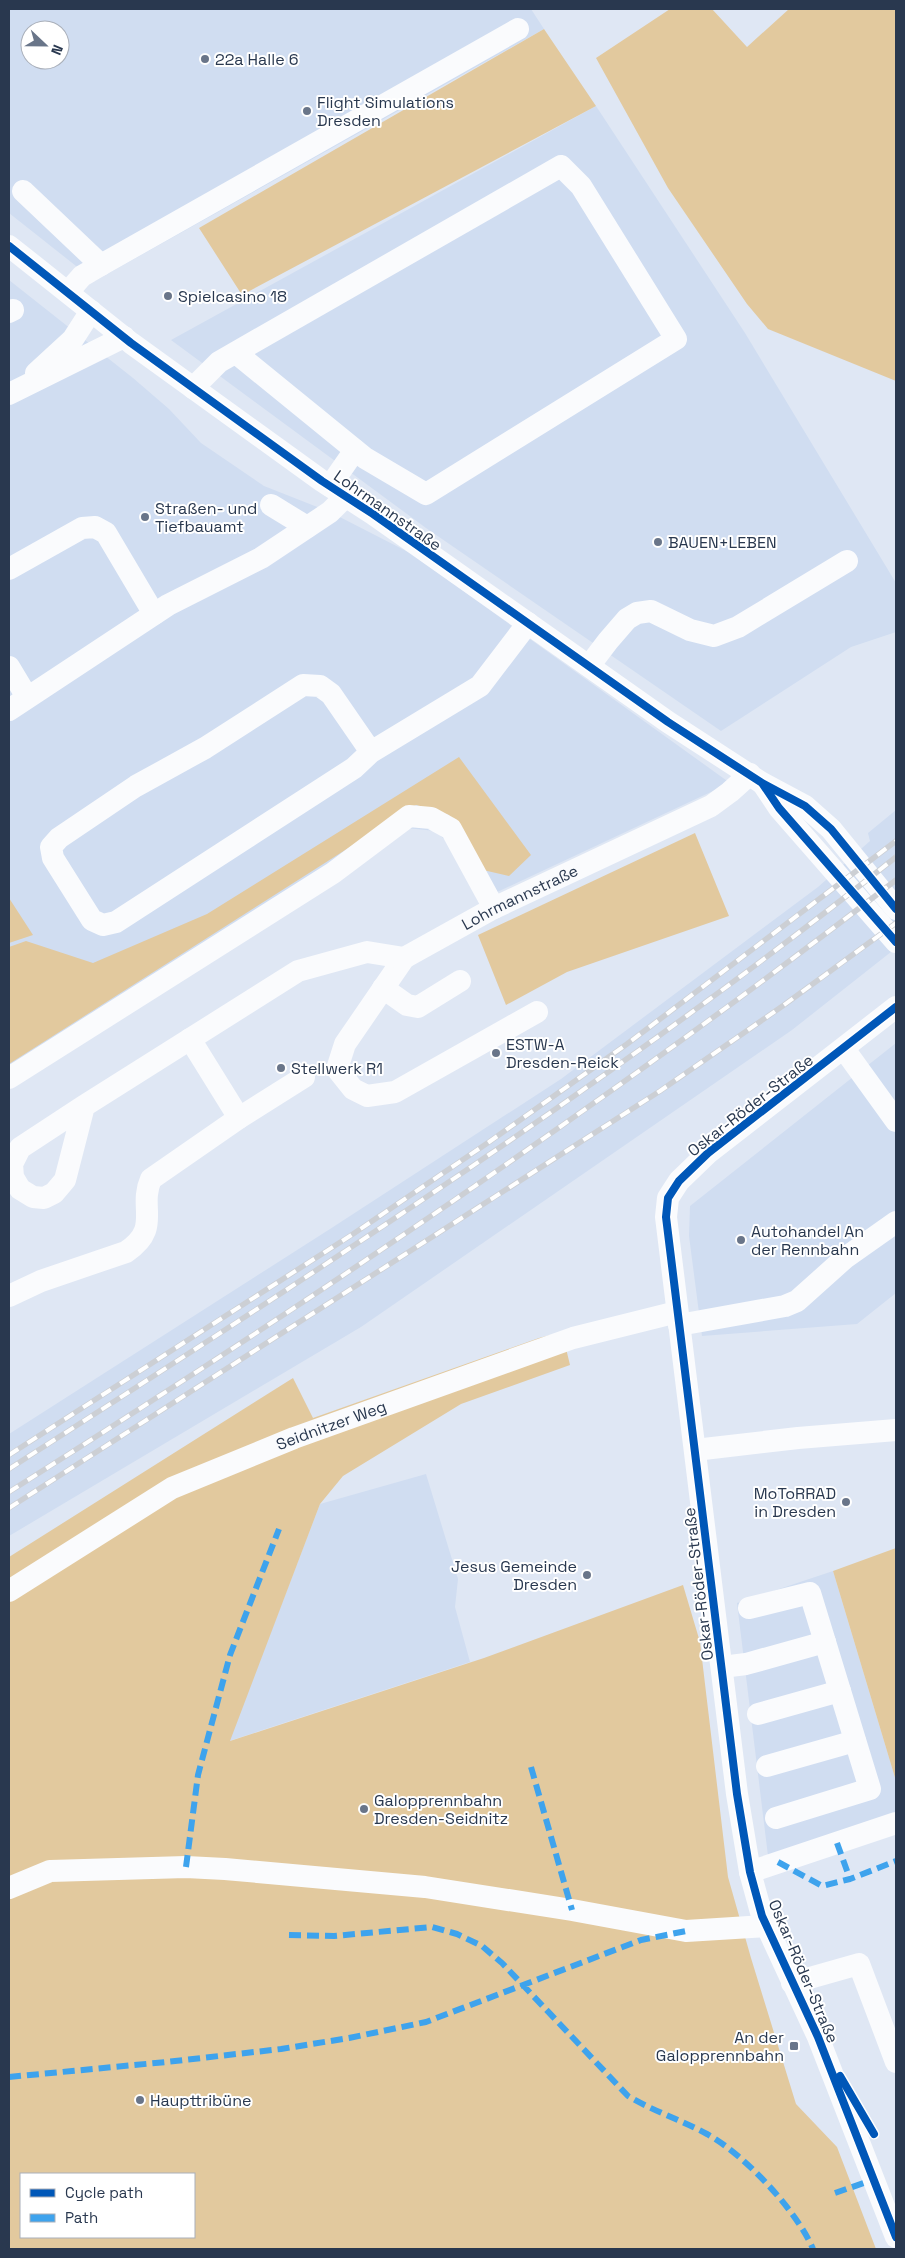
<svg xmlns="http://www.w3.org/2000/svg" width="905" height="2258" font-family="'Space Grotesk',sans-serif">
  <rect width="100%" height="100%" fill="#dfe7f4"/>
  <path fill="#d0ddf1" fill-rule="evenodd" d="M9,9H531L544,29L95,281L9,213ZM30,30H60V60H30Z
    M596,106L745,333L896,583V632L851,647L721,731L426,528L171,340Z
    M9,280L133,378L169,409L201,443L264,486L330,512L412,554L730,783L478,901L452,847L436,831L406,828L9,1085Z
    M896,810V948L792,1030L361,1327L9,1536V1434L330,1229L561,1079L818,887L870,841L868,833Z
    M896,1043V1293L857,1324L702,1336L689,1236L690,1206Z
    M426,1474L458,1579L455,1607L470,1662L229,1741L320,1504Z
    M833,1571L896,1781V1817L768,1856L737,1603Z"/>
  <path fill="#e2c99e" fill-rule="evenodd" d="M670,9H712L747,47L789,9H896V381L768,329L747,304L668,188L596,58Z
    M544,29L596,106L242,295L199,228Z
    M459,757L531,855L509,876L483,870L449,815L416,805L9,1064V947L26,941L93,963L207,914Z
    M695,833L729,916L567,972L506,1005L478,935Z
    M9,898L33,935L9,943Z
    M562,1332L570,1365L461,1404L343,1476L320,1504L230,1741L484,1658L683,1585L700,1642L728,1877L751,1958L796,2104L837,2147L876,2249H9V1557L293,1378L313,1418L539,1338ZM21,2174H194V2237H21Z
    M896,1548V1781L833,1571Z"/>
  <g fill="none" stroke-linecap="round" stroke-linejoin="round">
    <g stroke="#fafbfd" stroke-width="22">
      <path d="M23,191L101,265"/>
      <path d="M9,246L131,343L322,481L373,514L668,722L762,783L805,806L831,829L896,909"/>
      <path d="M68,292L82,276L101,265L518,29"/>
      <path d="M9,312L13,310"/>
      <path d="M36,373L73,339L91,311"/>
      <path d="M193,388L219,362L561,166L581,186L676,339L426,494L365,458L236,353"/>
      <path d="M9,394L124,337"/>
      <path d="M330,486L355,450"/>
      <path d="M271,505L307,527"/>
      <path d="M9,569L82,528L95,527L106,533L154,614"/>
      <path d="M589,666L608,641L627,619L637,613L651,611L690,630L714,636L738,627L847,561"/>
      <path d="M9,667L27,697"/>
      <path d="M9,710L168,605L261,558L330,512L346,496"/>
      <path d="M371,752L331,694L320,686L303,685L205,748L136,786L59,838L51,847L53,858L92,920L103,925L116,922L354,768L371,752L480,686L528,623"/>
      <path d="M763,784L779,808L896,942"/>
      <path d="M383,988L407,1005L418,1007L460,981"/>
      <path d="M896,1007L708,1153L679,1181L668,1198L666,1217L737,1794L750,1872L762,1916L818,2037L896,2237"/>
      <path id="s1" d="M537,1012L395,1092L367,1096L353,1089L337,1069L345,1044L404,958L494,908L711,806L730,792L750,774"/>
      <path d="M844,1049L896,1121"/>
      <path d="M9,1078L333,873L409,816L431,818L451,829L494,908"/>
      <path d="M84,1106L65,1180L54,1193L44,1198L33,1197L20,1189L13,1177L12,1164L20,1148L84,1106L298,971L367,952L404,958"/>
      <path d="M239,1118L304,1077"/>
      <path d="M9,1296L41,1281L126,1252C162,1228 138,1208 151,1179L239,1118L190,1039"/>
      <path d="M679,1325L785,1306L797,1301L845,1258L896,1222"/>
      <path d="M695,1450L798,1438L896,1430"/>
      <path id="s2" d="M9,1591L172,1488L294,1438L573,1338L677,1312"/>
      <path d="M749,1608L810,1593L870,1789L776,1818"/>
      <path d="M722,1667L746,1664L825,1642"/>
      <path d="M758,1714L840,1691"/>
      <path d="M767,1766L855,1741"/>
      <path d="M750,1872L896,1823"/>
      <path d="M9,1888L50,1871L186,1867L225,1869L425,1887L572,1910L686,1931L766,1926"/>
      <path d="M792,1983L859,1964L896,2062"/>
    </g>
    <defs>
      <path id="rail" d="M9,1455L353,1234L489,1142L627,1044L896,841
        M9,1469C311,1275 615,1081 896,857
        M9,1492C313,1300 611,1100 896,880
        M9,1508L660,1091L784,1005L896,923"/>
    </defs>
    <use href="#rail" stroke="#cccfd4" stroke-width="5.5"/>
    <use href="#rail" stroke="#fff" stroke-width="4" stroke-dasharray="11" stroke-linecap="butt"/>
    <path stroke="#3ea3ed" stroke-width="6" stroke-dasharray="12 6" stroke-linecap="butt" d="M531,1767L572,1910
      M837,1843L850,1879
      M778,1862L822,1886L850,1879L896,1861
      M186,1867L198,1775L230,1655L279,1529
      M289,1935L334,1936L432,1927L457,1934L482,1946L502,1963L628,2096C653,2111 681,2120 707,2134C745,2155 797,2211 813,2249
      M9,2077L166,2062L281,2049L349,2038L426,2022L641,1940L686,1931
      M835,2193L875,2179"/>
    <defs>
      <path id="cycleway" d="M9,246L131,343L322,481L373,514L668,722L762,783L805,806L831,829L896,909
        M762,783L779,808L896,942
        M896,1007L708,1153L679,1181L668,1198L666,1217L737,1794L750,1872L762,1916L818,2037L896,2237
        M840,2076L874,2134"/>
    </defs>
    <use href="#cycleway" stroke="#fff" stroke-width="11"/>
    <use href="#cycleway" stroke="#0057b8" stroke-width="8"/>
  </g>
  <g fill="#697589" stroke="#fff" stroke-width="2">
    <circle cx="205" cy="59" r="5"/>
    <circle cx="307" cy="111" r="5"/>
    <circle cx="168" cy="296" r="5"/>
    <circle cx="145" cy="517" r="5"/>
    <circle cx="658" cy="542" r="5"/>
    <circle cx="496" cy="1053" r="5"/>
    <circle cx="281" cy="1068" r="5"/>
    <circle cx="741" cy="1240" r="5"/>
    <circle cx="846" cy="1502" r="5"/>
    <circle cx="587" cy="1575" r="5"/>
    <circle cx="364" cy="1809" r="5"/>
    <rect x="789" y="2041" width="10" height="10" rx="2.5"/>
    <circle cx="140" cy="2100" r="5"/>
  </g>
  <g text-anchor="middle" stroke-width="4" stroke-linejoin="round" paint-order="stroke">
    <g font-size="16" fill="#29384f" stroke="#fff" text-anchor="start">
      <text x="215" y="65">22a Halle 6</text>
      <text x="317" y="108">Flight Simulations<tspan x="317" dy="18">Dresden</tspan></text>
      <text x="178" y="302">Spielcasino 18</text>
      <text x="155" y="514">Straßen- und<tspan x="155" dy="18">Tiefbauamt</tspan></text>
      <text x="668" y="548">BAUEN+LEBEN</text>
      <text x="506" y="1050">ESTW-A<tspan x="506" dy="18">Dresden-Reick</tspan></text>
      <text x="291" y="1074">Stellwerk R1</text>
      <text x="751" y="1237">Autohandel An<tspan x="751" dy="18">der Rennbahn</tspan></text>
      <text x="836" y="1499" text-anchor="end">MoToRRAD<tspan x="836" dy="18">in Dresden</tspan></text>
      <text x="577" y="1572" text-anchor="end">Jesus Gemeinde<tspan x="577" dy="18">Dresden</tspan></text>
      <text x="374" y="1806">Galopprennbahn<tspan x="374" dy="18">Dresden-Seidnitz</tspan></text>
      <text x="784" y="2043" text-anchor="end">An der<tspan x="784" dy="18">Galopprennbahn</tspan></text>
      <text x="150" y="2106">Haupttribüne</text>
    </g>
    <g font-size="16" fill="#29384f" stroke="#fff">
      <text transform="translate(388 510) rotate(35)" y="6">Lohrmannstraße</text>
      <text dy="6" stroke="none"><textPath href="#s1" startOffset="494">Lohrmannstraße</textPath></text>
      <text transform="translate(750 1105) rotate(-38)" y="6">Oskar-Röder-Straße</text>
      <text dy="6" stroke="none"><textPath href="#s2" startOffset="364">Seidnitzer Weg</textPath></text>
      <text transform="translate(698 1584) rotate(-97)" y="6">Oskar-Röder-Straße</text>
      <text transform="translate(804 1971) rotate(67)" y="6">Oskar-Röder-Straße</text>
    </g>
  </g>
  <rect width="905" height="2258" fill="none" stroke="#29384f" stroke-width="20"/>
  <rect x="20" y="2173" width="175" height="65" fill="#ffffff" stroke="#a9afb9"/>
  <rect x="30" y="2189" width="25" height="8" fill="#0057b8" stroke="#a9afb9"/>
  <text x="65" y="2198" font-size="15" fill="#29384f">Cycle path</text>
  <rect x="30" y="2214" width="25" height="8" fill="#3ea3ed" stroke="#a9afb9"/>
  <text x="65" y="2223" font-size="15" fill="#29384f">Path</text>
  <g transform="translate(45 45) rotate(112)"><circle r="24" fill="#ffffff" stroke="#a9afb9"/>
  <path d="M0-4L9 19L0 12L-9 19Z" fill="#697589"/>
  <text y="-8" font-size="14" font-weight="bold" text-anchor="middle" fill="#29384f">N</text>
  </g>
</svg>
